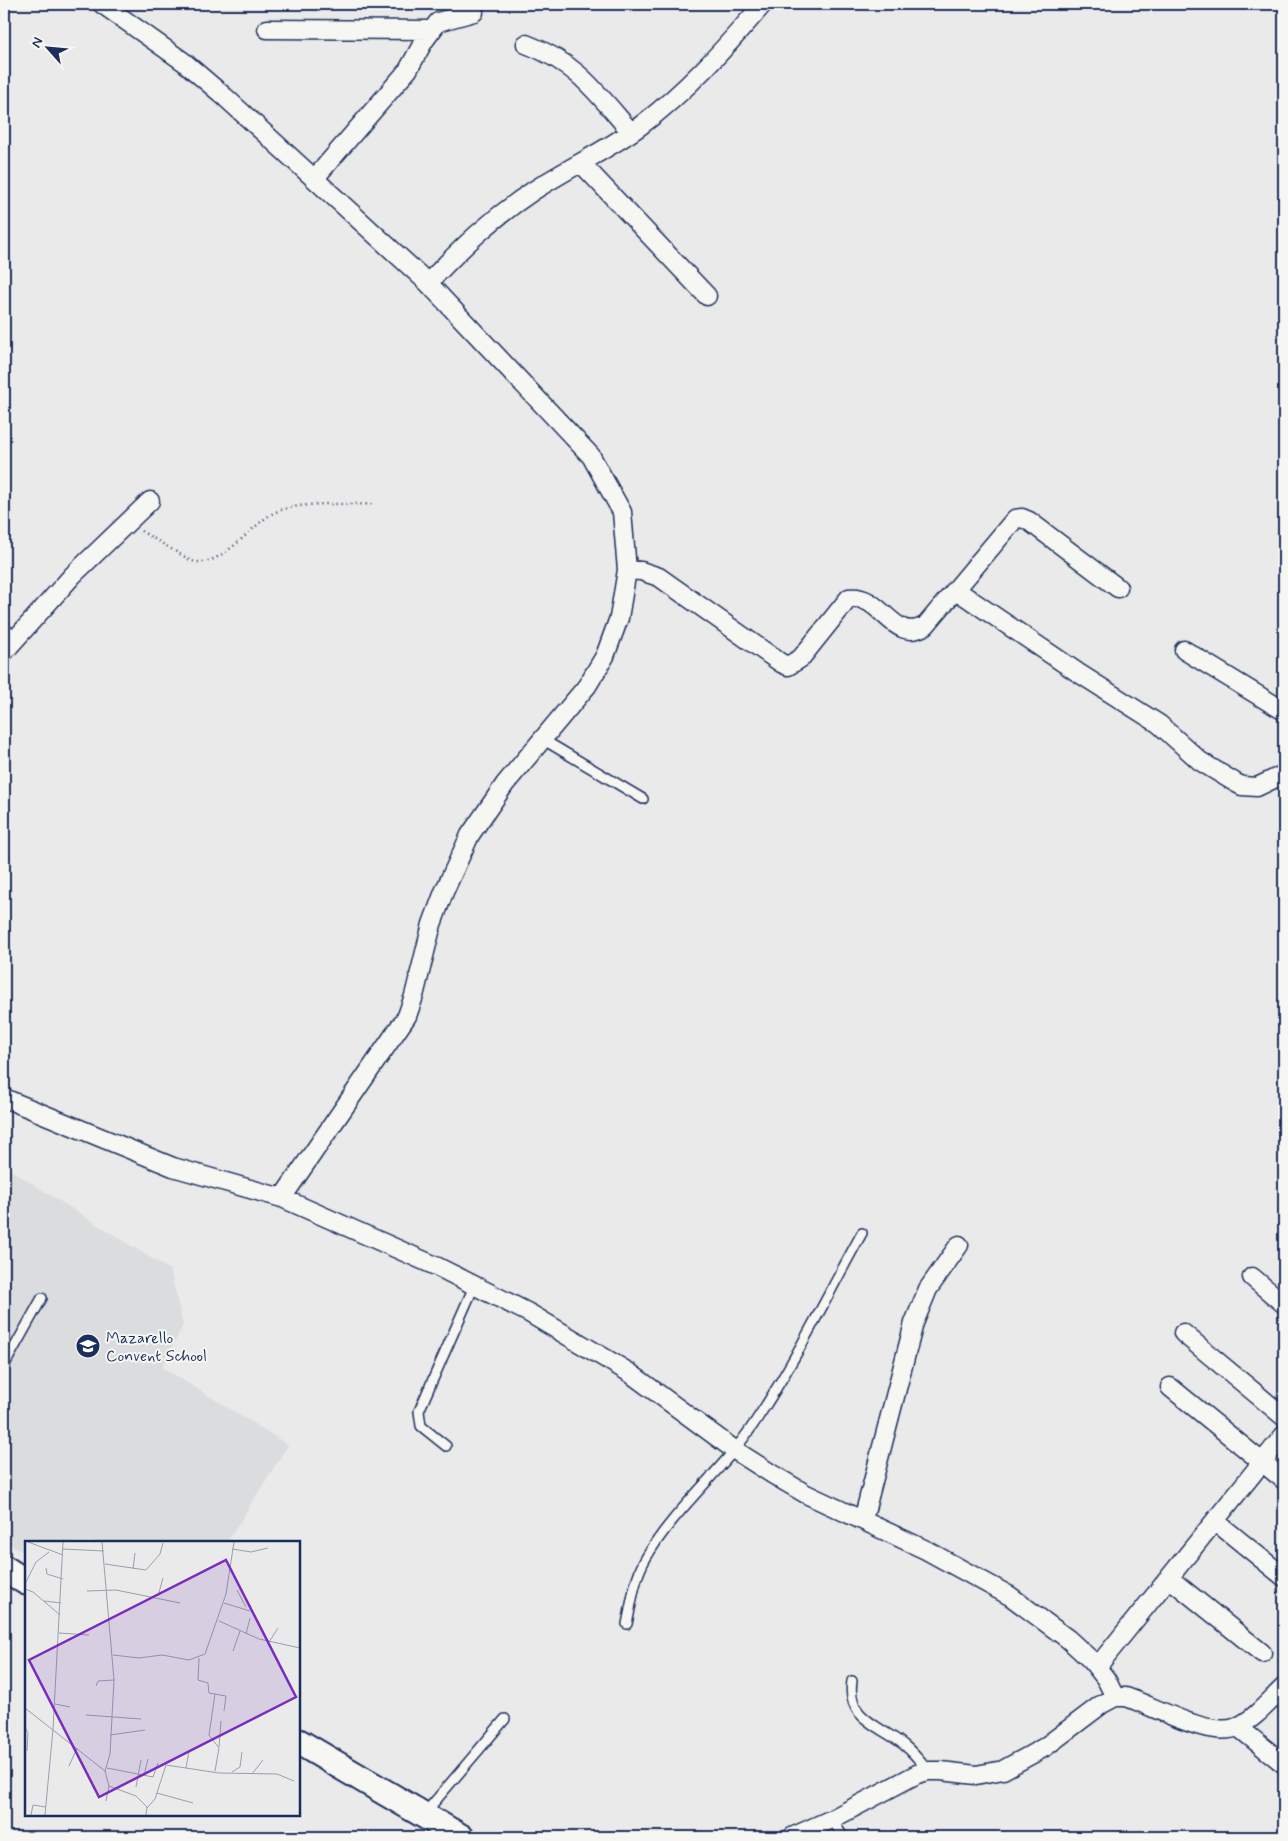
<svg xmlns="http://www.w3.org/2000/svg" width="1288" height="1841" font-family="Mynerve,sans-serif">
  <rect width="100%" height="100%" fill="#e9eae9"/>
  <filter id="ink" filterUnits="userSpaceOnUse"><feTurbulence type="fractalNoise" baseFrequency=".02" numOctaves="2"/><feDisplacementMap in="SourceGraphic" scale="10" xChannelSelector="R" yChannelSelector="G"/><feConvolveMatrix kernelMatrix="1 2 1 2 8 2 1 2 1" color-interpolation-filters="sRGB"/></filter>
  <g filter="url(#ink)">
    <path fill="#dadcde" d="M4,1166L170,1270L183,1325L162,1367L288,1445L227,1542H26V1553L4,1541Z"/>
    <g fill="none" stroke-linecap="round" stroke-linejoin="round">
      <defs>
        <path id="lane" d="M4,627L15,638
          M542,739L643,799
          M4,1366L42,1298
          M446,1446L421,1426L419,1411L475,1284
          M627,1624C632,1602 634,1578 646,1558C675,1508 723,1471 755,1422C795,1362 827,1296 862,1233
          M852,1681C846,1720 880,1725 904,1745C913,1752 921,1762 928,1771
          M425,1813L505,1719
          M832,1819L843,1837"/>
        <path id="street" d="M102,4L184,62L225,97L428,283L591,456L622,512L627,570L619,618L605,656L587,686L505,784L470,835L444,892L432,924L414,996L407,1016L282,1198
          M267,29L431,30
          M526,44C577,63 596,92 631,132
          M581,163L707,296
          M315,178L408,70L424,41L438,22L474,12
          M428,283C462,247 491,219 533,191C568,168 606,151 640,126C687,91 725,48 763,4
          M627,570L641,571L659,577L781,663L788,666L801,658L849,598C882,593 893,646 926,625L1015,519L1022,518L1029,521L1118,588
          M956,590L1077,672L1159,724L1200,761L1236,783L1242,786L1257,787L1284,774
          M1184,650L1284,711
          M4,652L73,575L150,501
          M4,1098L173,1167L282,1198L438,1267L529,1313L630,1373L736,1451L772,1474L806,1494L926,1550L1010,1596L1068,1639L1091,1660L1106,1679L1115,1697
          M1252,1277L1284,1304
          M1183,1333L1284,1417
          M1170,1387L1284,1480
          M863,1520L914,1323L928,1289L959,1245
          M1215,1521L1284,1577
          M1169,1578L1262,1653
          M1097,1667L1284,1435
          M1238,1727L1284,1764
          M792,1837L832,1819L917,1774L928,1771H941L976,1775L1003,1770L1045,1747L1102,1704L1115,1697H1126C1154,1706 1210,1739 1237,1727C1255,1719 1270,1700 1284,1687"/>
        <path id="secondary" d="M4,1568L26,1582
          M299,1742L461,1837"/>
      </defs>
      <use href="#lane" stroke="#1b2f5e" stroke-width="12"/>
      <use href="#street" stroke="#1b2f5e" stroke-width="21"/>
      <use href="#secondary" stroke="#1b2f5e" stroke-width="29"/>
      <path stroke="#1b2f5e" stroke-width="2.5" stroke-dasharray="1 4" stroke-linecap="butt" d="M141,531L190,560C217,572 248,529 270,515C295,500 344,505 373,504"/>
      <use href="#lane" stroke="#f6f6f2" stroke-width="9"/>
      <use href="#street" stroke="#f6f6f2" stroke-width="18"/>
      <use href="#secondary" stroke="#f6f6f2" stroke-width="25"/>
    </g>
  </g>
  <defs>
    <symbol id="school-disc" viewBox="-11 -11 22 22"><circle r="9.5" fill="#1b2f5e" stroke="#f6f6f2"/><path d="M0-5L7-2L0 1L-7-2ZM-4 1L0 2.5L4 1V4Q0 6-4 4Z" fill="#fff"/></symbol>
  </defs>
  <g fill-rule="evenodd">
    <use href="#school-disc" x="74" y="1332" width="28" height="28"/>
  </g>
  <g text-anchor="middle" stroke-width="4" stroke-linejoin="round" paint-order="stroke">
    <g font-size="16" fill="#1b2f5e" stroke="#f6f6f2" text-anchor="start">
      <text x="106" y="1343">Mazarello<tspan x="106" dy="18">Convent School</tspan></text>
    </g>
  </g>
  <g transform="translate(25 1541)">
    <rect width="275" height="275" fill="#e9eae9"/>
    <path fill="none" stroke="#979fb1" stroke-width="1" d="M3,1L38,14M77,1L89,139L85,213L80,230M38,8L79,10M207,8L226,11L243,7M80,23L121,29L135,13L138,2M21,27L22,33L38,38M108,28L110,12M0,43L11,21L24,11M0,48L8,51L35,74M212,49L221,66M62,50L91,49L155,62M133,55L138,37M19,60L36,62M199,62L225,70M194,80L234,98L275,107M34,92L64,94M221,93L225,77M244,101L253,87M208,110L215,90M88,114L114,117L137,114L164,119L180,113L201,53L209,1M174,117L173,139L183,142L184,152L201,155L199,170M71,145L73,140L89,139M190,153L184,194L194,207L190,230M30,163L45,166M0,167L80,230L84,245L111,255L122,266L121,274M61,174L116,178M0,186L3,192L2,210M85,194L120,189M194,206L196,180M44,225L52,207M82,227L128,236L133,222M161,227L164,210M207,231L215,226L217,211M227,233L238,219M119,234L123,218M111,246L116,219M132,252L168,262M81,260L84,245M122,267L130,258L141,224L194,232L252,233L269,240M6,274L8,264L21,266M20,274L28,188L38,1"/>
    <path fill="#7b2cbf" fill-opacity="0.15" stroke="#7b2cbf" stroke-width="2.5" d="M201,19L271,156L74,256L4,119Z"/>
    <rect width="275" height="275" fill="none" stroke="#1b2f5e" stroke-width="2.5"/>
  </g>
  <rect width="1288" height="1841" fill="none" stroke="#f6f6f2" stroke-width="20"/>
  <rect x="10" y="10" width="1268" height="1821" fill="none" stroke="#1b2f5e" stroke-width="2" filter="url(#ink)"/>
  <g transform="translate(48 48) rotate(297)" stroke="#f6f6f2" stroke-width="4" paint-order="stroke">
  <path d="M0-4L9 19L0 12L-9 19Z" fill="#1b2f5e"/>
  <text y="-8" font-size="14" font-weight="bold" text-anchor="middle" fill="#1b2f5e">N</text>
  </g>
</svg>
